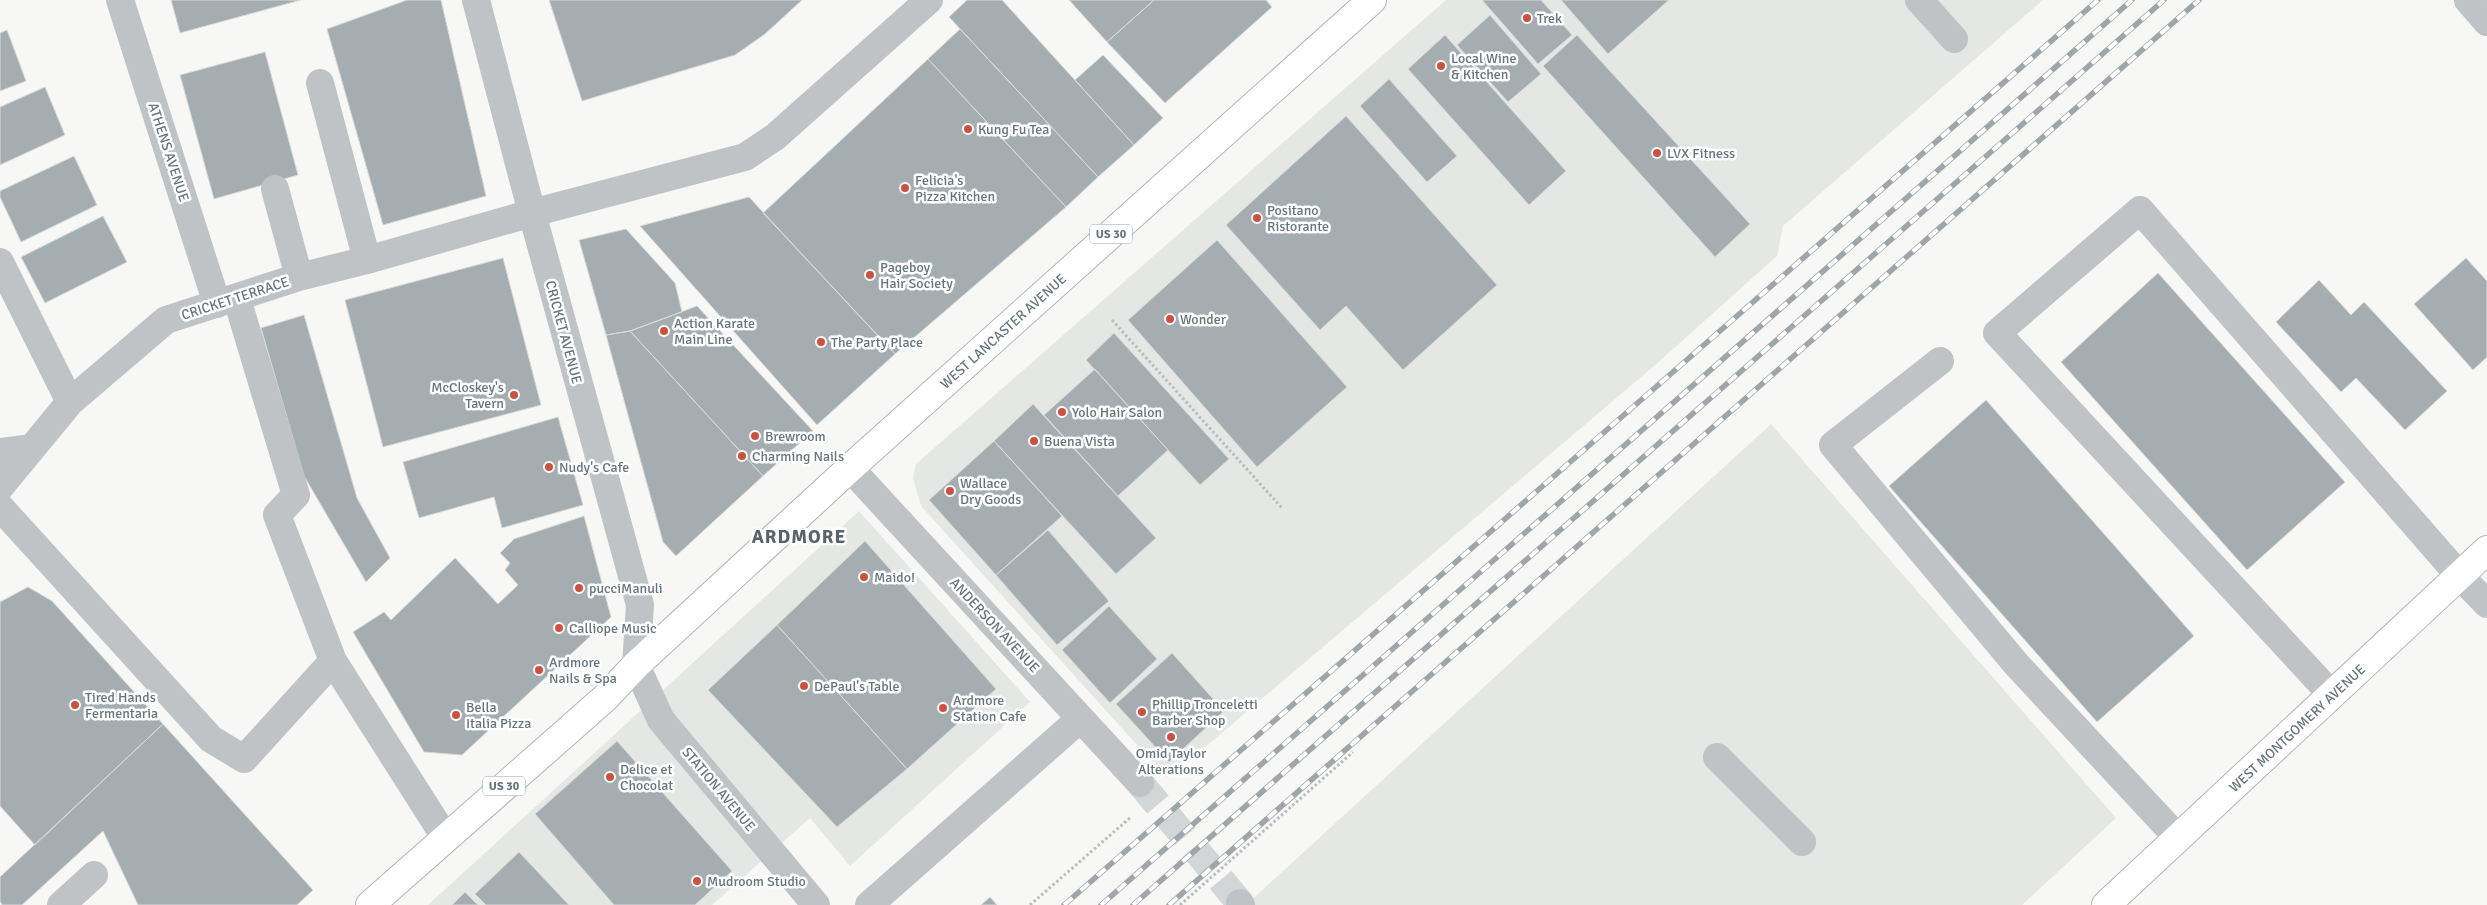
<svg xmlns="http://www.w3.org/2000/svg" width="2487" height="905" font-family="Signika,sans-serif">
  <rect width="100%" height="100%" fill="#f7f7f5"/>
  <path fill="#e5e7e5" d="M1446,0H2043L1783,226L1777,256L1654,366L1190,760L1166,777L921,506L913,478L916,464Z
    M1771,424L2116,818L2022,905H1246Z
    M859,511L1030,702L850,866L810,818L712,905H428Z"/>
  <path fill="#a5adb1" stroke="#d9d9d8" d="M171,0H301L180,33Z
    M407,0H441L486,196L383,225L327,29Z
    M549,0H802L765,34L735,55L582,101Z
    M967,0H1002L1134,145L1098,177L949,17Z
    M1069,0H1154L1107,42Z
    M1154,0H1266L1272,7L1165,103L1107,42Z
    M1482,0H1541L1572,35L1538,64Z
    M1561,0H1669L1608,54Z
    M1490,15L1541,74L1508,102L1457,45Z
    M960,29L1098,177L1066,207L928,59Z
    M7,30L26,81L0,91V33Z
    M1445,35L1566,171L1529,205L1408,69Z
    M1577,35L1750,224L1715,257L1543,66Z
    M265,52L298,175L214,199L180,75Z
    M1103,55L1163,118L1134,145L1075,80Z
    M928,59L1066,207L895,354L763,213Z
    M1389,79L1457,156L1427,182L1360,106Z
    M45,87L65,135L0,165V107Z
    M1346,116L1497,285L1403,370L1346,306L1320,330L1226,225Z
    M74,156L97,205L21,242L0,197V191Z
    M749,197L895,354L817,425L640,226Z
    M103,216L127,262L45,303L21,257Z
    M626,229L675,283L682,312L630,331L606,335L579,240Z
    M1217,240L1347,387L1257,467L1128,320Z
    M503,258L541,405L383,447L345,300Z
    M2466,258L2487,281V357L2473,370L2414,304Z
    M2158,273L2345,482L2247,570L2061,362Z
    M2319,280L2351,315L2364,302L2447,391L2405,430L2356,378L2341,392L2276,322Z
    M697,306L813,431L763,476L630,331Z
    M304,315L357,498L390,558L366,582L304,476L261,328Z
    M630,331L763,476L676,556L663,542L606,335Z
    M1114,333L1229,459L1200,485L1086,360Z
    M1095,369L1168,450L1118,496L1044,415Z
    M1986,400L2194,636L2097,722L1889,486Z
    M1033,404L1156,538L1116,574L994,441Z
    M558,417L583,505L502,528L494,497L419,518L403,462Z
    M994,441L1062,516L996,575L929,500Z
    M584,516L611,617L462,755L424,752L353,632L384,612L391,620L455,558L498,604L518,585L505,570L510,563L500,553L514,539Z
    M1048,530L1109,601L1057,645L996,575Z
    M865,541L996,689L907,769L777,625Z
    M28,587L52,601L163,724L35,845L0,806V602Z
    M1109,606L1157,659L1110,703L1062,650Z
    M777,625L907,769L837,827L708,690Z
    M1172,653L1224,711L1169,762L1116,704Z
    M163,724L313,890L297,905H138L103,831L22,905H2L0,901V877Z
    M617,741L732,871L695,905H614L535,814Z
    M519,852L569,905H486L475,894Z
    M465,892L478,905H452Z
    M990,897L997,905H981Z"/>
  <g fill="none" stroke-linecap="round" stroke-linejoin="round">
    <path stroke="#d3d6d7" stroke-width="28" stroke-dasharray="28 14" stroke-linecap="butt" d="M1140,783L1240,903"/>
    <defs>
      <path id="major" d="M2106,905L2487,550"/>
      <path id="highway" d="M370,905L605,698L636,665L850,468L1372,0"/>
    </defs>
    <use href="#major" stroke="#b1b6b8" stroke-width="30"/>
    <use href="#highway" stroke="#b1b5b7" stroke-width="30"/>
    <path stroke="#b9bcbe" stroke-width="3" stroke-dasharray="2.5 2.5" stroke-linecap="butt" d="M1112,320L1282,508
      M1030,905L1131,817
      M1180,905L1353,752"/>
    <path stroke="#bfc3c6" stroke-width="28" d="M120,0L217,304
      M476,0L532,213L640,605L636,665L661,720L816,905
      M1919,0L1954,39
      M2468,0L2487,22
      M320,83L367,260
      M275,189L299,277
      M0,262L70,402
      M1940,361L1833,445L2017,665L2178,838
      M0,452L32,448
      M850,468L1140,783
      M0,487L70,402L166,320L299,277L367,260L532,213L745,157L775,137L929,0
      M0,507L211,739L244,759L333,661L277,515L296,495L237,299
      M333,661L445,837
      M2332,695L1997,333L2140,210L2459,575L2487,604
      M1717,757L1802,842
      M1240,903L1241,905
      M61,905L94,875
      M869,905L1080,719"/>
    <use href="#major" stroke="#fff" stroke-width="28"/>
    <use href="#highway" stroke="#fff" stroke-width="28"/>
    <defs>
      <path id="rail" d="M1064,905L2098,0
        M1101,905L2132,0
        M1133,905L2164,0
        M1169,905L2199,0"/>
    </defs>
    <use href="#rail" stroke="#9fa6aa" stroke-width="5.5"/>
    <use href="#rail" stroke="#fff" stroke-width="4" stroke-dasharray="11" stroke-linecap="butt"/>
  </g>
  <g fill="#ce513f" stroke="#fff" stroke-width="2">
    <circle cx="1527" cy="18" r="5"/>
    <circle cx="1441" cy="66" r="5"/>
    <circle cx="968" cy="129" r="5"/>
    <circle cx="1657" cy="153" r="5"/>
    <circle cx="905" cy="188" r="5"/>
    <circle cx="1257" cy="218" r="5"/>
    <circle cx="870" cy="275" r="5"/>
    <circle cx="1170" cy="319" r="5"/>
    <circle cx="664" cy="331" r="5"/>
    <circle cx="821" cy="342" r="5"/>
    <circle cx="514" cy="395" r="5"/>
    <circle cx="1062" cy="412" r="5"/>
    <circle cx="755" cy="436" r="5"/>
    <circle cx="1034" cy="441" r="5"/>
    <circle cx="742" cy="456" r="5"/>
    <circle cx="549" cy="467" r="5"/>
    <circle cx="950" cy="491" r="5"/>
    <circle cx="864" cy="577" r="5"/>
    <circle cx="579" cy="588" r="5"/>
    <circle cx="559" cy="628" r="5"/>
    <circle cx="539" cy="670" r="5"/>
    <circle cx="804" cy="686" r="5"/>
    <circle cx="75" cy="705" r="5"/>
    <circle cx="943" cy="708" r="5"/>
    <circle cx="1142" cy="712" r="5"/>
    <circle cx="456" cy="715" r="5"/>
    <circle cx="1171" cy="737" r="5"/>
    <circle cx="610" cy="777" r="5"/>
    <circle cx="697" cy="881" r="5"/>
  </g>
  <g text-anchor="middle" stroke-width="5" stroke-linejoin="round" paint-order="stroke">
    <g fill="#fff" stroke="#949ea3" stroke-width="1">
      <rect x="1090" y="224.5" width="42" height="19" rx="4"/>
      <rect x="483" y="776.5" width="42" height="19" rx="4"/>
    </g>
    <g font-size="12" font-weight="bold" fill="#66757c">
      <text x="1111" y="238">US 30</text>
      <text x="504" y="790">US 30</text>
    </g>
    <g font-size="14" fill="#66757c" stroke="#fff" text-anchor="start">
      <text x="1537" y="23">Trek</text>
      <text x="1451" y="63">Local Wine<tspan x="1451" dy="16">&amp; Kitchen</tspan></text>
      <text x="978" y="134">Kung Fu Tea</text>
      <text x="1667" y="158">LVX Fitness</text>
      <text x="915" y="185">Felicia's<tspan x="915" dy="16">Pizza Kitchen</tspan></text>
      <text x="1267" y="215">Positano<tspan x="1267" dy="16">Ristorante</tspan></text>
      <text x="880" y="272">Pageboy<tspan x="880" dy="16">Hair Society</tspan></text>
      <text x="1180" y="324">Wonder</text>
      <text x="674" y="328">Action Karate<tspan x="674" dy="16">Main Line</tspan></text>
      <text x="831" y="347">The Party Place</text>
      <text x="504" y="392" text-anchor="end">McCloskey's<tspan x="504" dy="16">Tavern</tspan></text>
      <text x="1072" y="417">Yolo Hair Salon</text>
      <text x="765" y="441">Brewroom</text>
      <text x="1044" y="446">Buena Vista</text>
      <text x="752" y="461">Charming Nails</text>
      <text x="559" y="472">Nudy's Cafe</text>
      <text x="960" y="488">Wallace<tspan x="960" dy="16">Dry Goods</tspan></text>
      <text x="874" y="582">Maido!</text>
      <text x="589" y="593">pucciManuli</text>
      <text x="569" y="633">Calliope Music</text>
      <text x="549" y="667">Ardmore<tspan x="549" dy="16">Nails &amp; Spa</tspan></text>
      <text x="814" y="691">DePaul's Table</text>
      <text x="85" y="702">Tired Hands<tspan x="85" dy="16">Fermentaria</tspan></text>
      <text x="953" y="705">Ardmore<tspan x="953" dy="16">Station Cafe</tspan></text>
      <text x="1152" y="709">Phillip Tronceletti<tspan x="1152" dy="16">Barber Shop</tspan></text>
      <text x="466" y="712">Bella<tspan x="466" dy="16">Italia Pizza</tspan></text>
      <text x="1171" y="758" text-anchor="middle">Omid Taylor<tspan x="1171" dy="16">Alterations</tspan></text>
      <text x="620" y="774">Delice et<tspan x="620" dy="16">Chocolat</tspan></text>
      <text x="707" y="886">Mudroom Studio</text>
    </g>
    <g font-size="14" fill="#66757c" stroke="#fff">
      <text transform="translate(169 152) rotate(72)" y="5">ATHENS AVENUE</text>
      <text transform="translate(235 298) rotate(-18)" y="5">CRICKET TERRACE</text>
      <text transform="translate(1003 331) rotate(-42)" y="5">WEST LANCASTER AVENUE</text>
      <text transform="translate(564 332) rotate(75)" y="5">CRICKET AVENUE</text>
      <text transform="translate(995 625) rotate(47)" y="5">ANDERSON AVENUE</text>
      <text transform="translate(2297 728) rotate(-43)" y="5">WEST MONTGOMERY AVENUE</text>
      <text transform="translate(719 789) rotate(50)" y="5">STATION AVENUE</text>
    </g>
    <g font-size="19" font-weight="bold" letter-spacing="1" fill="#576368" stroke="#fff">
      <text x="799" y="543">ARDMORE</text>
    </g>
  </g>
</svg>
